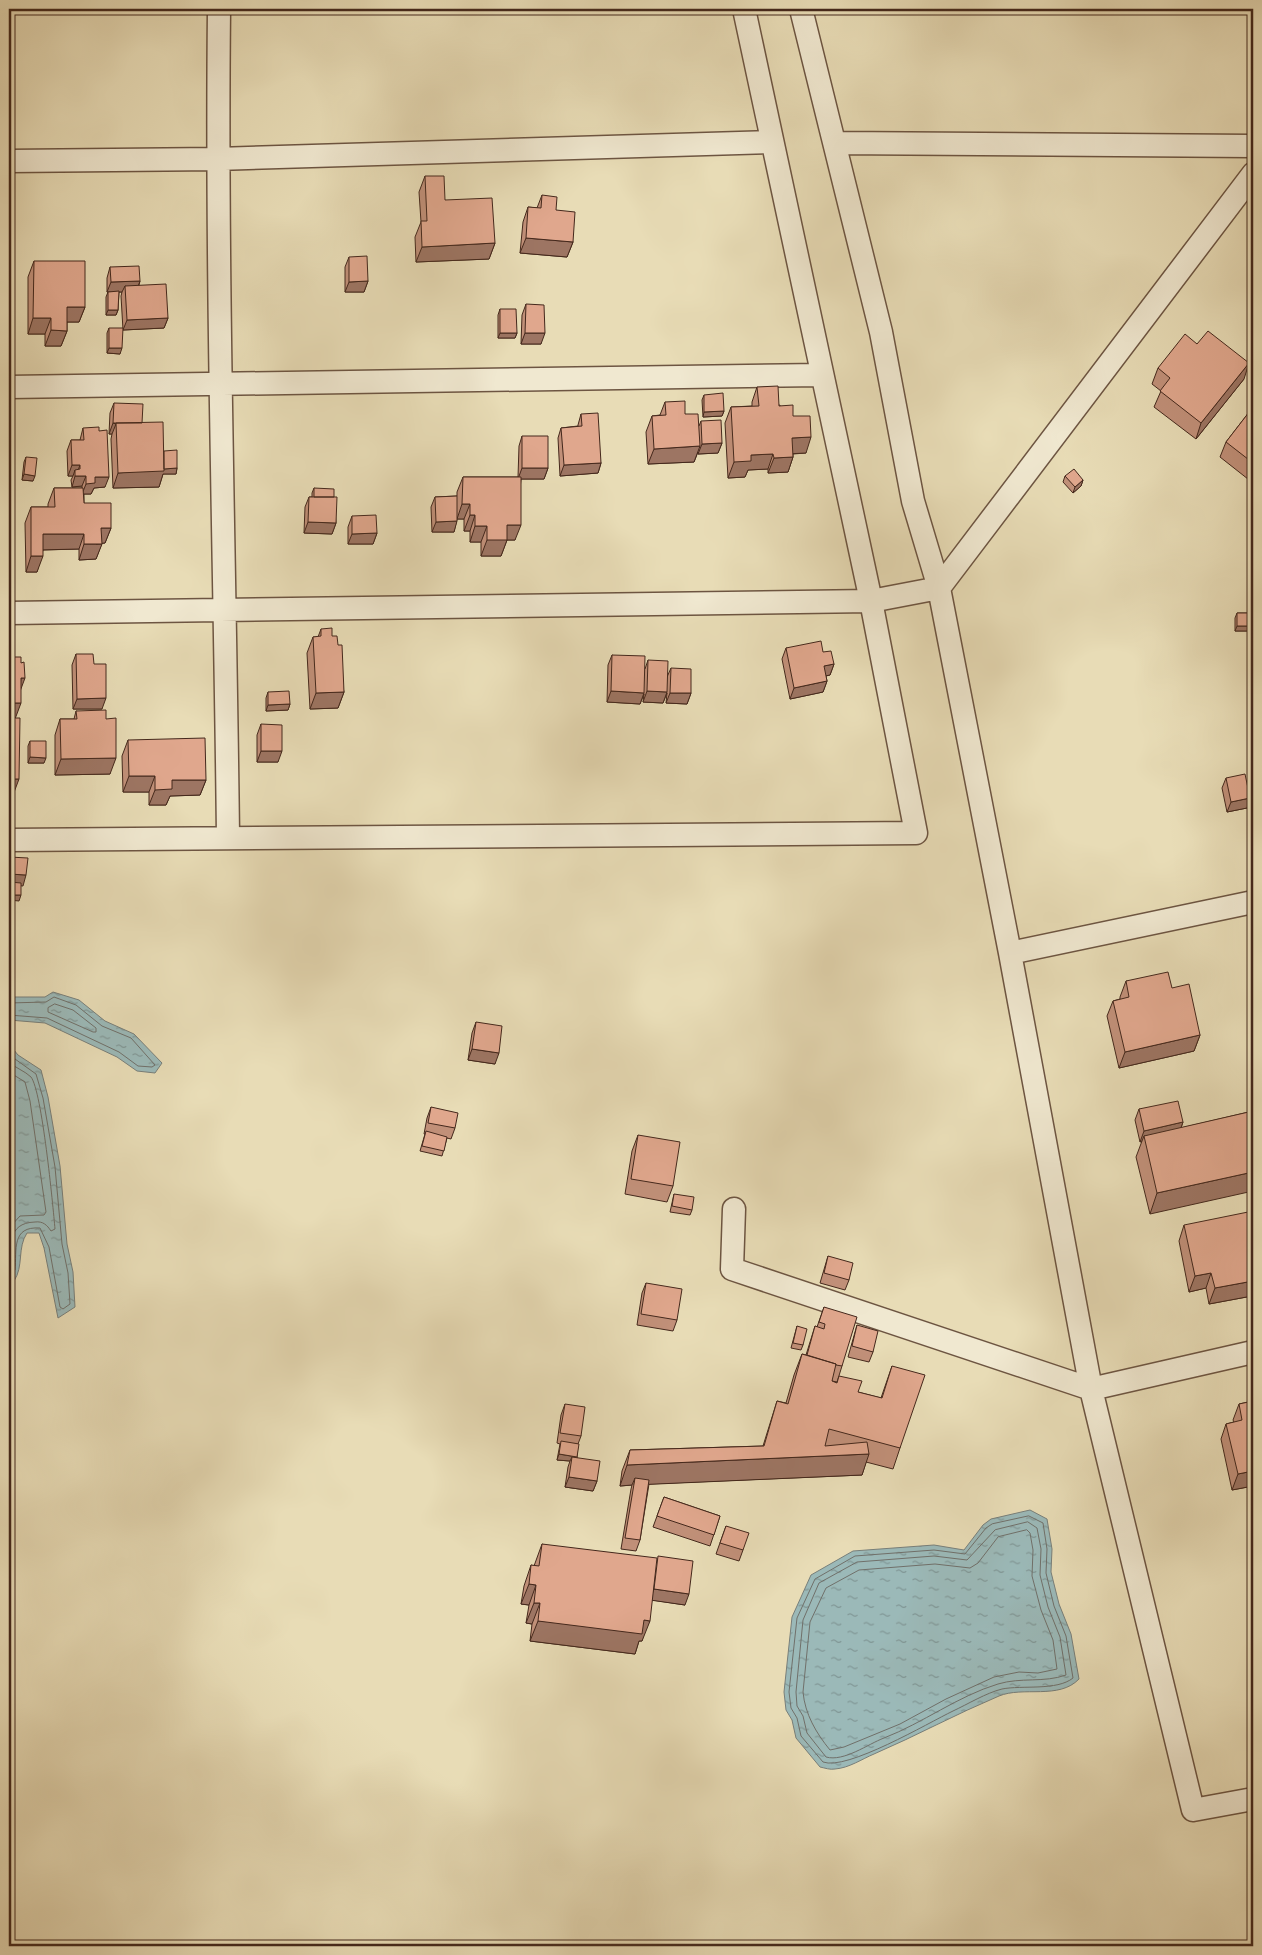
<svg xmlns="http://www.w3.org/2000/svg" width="1262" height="1955" font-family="Cardo,serif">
  <defs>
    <pattern id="water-ripples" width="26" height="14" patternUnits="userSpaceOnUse" patternTransform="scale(1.25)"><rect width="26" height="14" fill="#9bb9b8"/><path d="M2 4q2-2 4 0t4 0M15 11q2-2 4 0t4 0" fill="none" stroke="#809695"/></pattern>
  </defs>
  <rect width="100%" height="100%" fill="#e8dcb6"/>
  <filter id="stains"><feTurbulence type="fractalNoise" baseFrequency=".004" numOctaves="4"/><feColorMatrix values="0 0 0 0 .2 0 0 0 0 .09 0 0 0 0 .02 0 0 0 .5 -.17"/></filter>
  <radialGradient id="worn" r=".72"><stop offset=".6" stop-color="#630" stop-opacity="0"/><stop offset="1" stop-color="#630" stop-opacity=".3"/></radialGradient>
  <path fill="url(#water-ripples)" stroke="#787f7a" d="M53,992L79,1000L105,1021L134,1034L162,1063L155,1073L137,1071L117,1057L45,1023L9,1020V997H45Z
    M9,1044L18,1055L41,1070L48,1097L60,1166L67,1244L73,1272L75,1307L58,1318L44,1248L39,1233H27C17,1248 24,1266 14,1281L9,1282Z
    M1030,1510L1047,1519L1052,1549L1051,1572L1059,1604L1071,1634L1079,1679C1059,1700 1023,1686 999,1696C956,1714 916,1736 874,1754C862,1759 849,1768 835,1769C830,1770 825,1768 820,1767L796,1738L792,1720L786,1710L784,1692L792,1617L811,1575L853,1551L934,1545L964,1550L983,1525L991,1519Z"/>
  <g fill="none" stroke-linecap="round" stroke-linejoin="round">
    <path stroke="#70706a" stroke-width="1" d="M9,1003L46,1002L54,997L76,1005L102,1026L131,1038L155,1065L152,1067L138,1066L119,1052L47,1018L9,1015
      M55,1004L73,1010L96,1028V1032H93L48,1012V1008Z
      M9,1052L15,1059L36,1074L43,1098L55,1167L62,1244L68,1273L70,1304L63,1309L60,1307L49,1247L40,1228C11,1226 17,1250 15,1270L9,1277
      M9,1062C15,1068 25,1071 31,1077C42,1091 53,1206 55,1229L51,1231C47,1225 43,1221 35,1222C6,1223 12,1247 9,1268
      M9,1072L25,1082L30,1101L46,1212L44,1215L20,1216L9,1228
      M1029,1516L1043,1523L1047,1549L1046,1573L1054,1606L1066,1636L1073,1678C1057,1691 1022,1685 1002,1689C986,1693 968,1704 953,1711C928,1723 847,1771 823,1762L801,1736L797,1718L791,1708L789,1692L797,1618L815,1579L855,1556L934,1550L965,1554L986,1528L992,1524Z
      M1028,1522L1037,1528L1041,1549L1040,1575L1048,1607L1060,1637L1066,1675C1044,1683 1021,1677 998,1684C958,1696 923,1723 884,1738C868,1744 844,1762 826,1757L807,1733L803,1716L797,1706L796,1692L803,1620L819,1583L857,1562L934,1556L967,1560L995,1530Z
      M1027,1530L1030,1533L1033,1550L1032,1576L1041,1610L1053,1640L1057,1669L1038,1673L1019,1672L994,1677L946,1699L900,1724L844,1747L830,1750C816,1733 805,1714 803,1692L810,1622L826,1588L859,1570L935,1564L970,1568L978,1563L998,1537Z"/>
    <defs>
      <path id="minor" d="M219,9C216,285 225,561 228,837
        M801,9L881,332L913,501L939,588L1010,953L1091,1389L1193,1810L1253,1799
        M835,143L1253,146
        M9,161L217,159L771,142
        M9,387L821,375
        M9,613L871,601L939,588L1253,174
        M9,840L916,833L871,601L744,9
        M1010,953L1253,902
        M734,1209L732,1269L1091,1389L1253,1352"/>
    </defs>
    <use href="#minor" stroke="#6d5542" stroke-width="25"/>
    <use href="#minor" stroke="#f0e8d0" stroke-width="22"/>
  </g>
  <path fill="#c19079" stroke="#44281c" d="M425,176L445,200L495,243L489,259L416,262L415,237L421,222L419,192Z
    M542,195L556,210L573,242L567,257L520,253L523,222L528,207L537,208Z
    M349,257L368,281L364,292H345V267Z
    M34,261L85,307L79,322H67V331L61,346H45V334H28V277Z
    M110,267L140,281L139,285L168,318L164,328L123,330L121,296L122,292H119L118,310L116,315H106V297L108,292H107V278Z
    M526,304L541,344H521L522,315Z
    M500,309L517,333L515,338H498V315Z
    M109,328L120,354L107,353V333Z
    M1197,344L1244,379L1196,439L1154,407L1161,391L1152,384L1158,368Z
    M757,387L793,416L806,453L793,454V457L788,472L768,473V469L748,470L745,477L728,478L725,423L731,407L752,406V402Z
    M704,395L724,411L722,416L703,417L702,400Z
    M665,402L685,414L699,426L701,421L722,443L718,453L698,454V452L694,462L648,464L646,432L652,416L660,415Z
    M114,403L142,423L177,468L176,474H163L159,487L113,488L111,439L112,434H109L110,413Z
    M1253,407V483L1220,457L1226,442Z
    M581,414L601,463L598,473L560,476L558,438L561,428L578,426V425Z
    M83,428L105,487L94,488L91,494H84V503L111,528L105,543H102L96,559L79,560V549L43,550L37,572H26L25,523L31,507H48V504L54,488H82V486L72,487L71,480L73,476H68L67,451L71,440H80Z
    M522,436L548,468L544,479H521L515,540H507L501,556H481V542H470V531H464V519H457L454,532H432L431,507L435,497L457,496V492L463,477H518L519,446Z
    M26,457L33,481L22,480L24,462Z
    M1065,476L1083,480L1081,486L1073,493L1063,482Z
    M314,488L334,497L336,523L332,534L304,533L305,507L309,497H312V493Z
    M352,516L377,533L373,544H348V527Z
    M1251,607L1253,631H1235V618L1237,613H1249Z
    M321,629L332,636L344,692L338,708L310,709L307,653L313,637H318Z
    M786,648L823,652L834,664L830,675L826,676L827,681L823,692L790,699L782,659Z
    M76,654L102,709H73L72,665Z
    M612,655L645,669L648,660L667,677L671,668L691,693L687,704L666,703L667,693L663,703L643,702L644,694L640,704L607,702L608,665Z
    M268,692L290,704L288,710L266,711V698Z
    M76,711L106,719L110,774L55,775V735L60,719H74Z
    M261,724L278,762H257V735Z
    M128,740L206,780L200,795L170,796L166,805H149V792H123L122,756Z
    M30,741L44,763H28V746Z
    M1226,778L1250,798L1247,808L1227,812L1222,788Z
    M1126,981L1172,988L1200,1035L1194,1051L1119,1068L1107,1016L1113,1001L1120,999V997Z
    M476,1022L495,1064L468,1060L472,1033Z
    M431,1107L455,1128L451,1139L447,1138L442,1156L420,1151L425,1134H424L427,1118Z
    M1139,1109L1183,1122L1181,1128L1253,1111L1150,1214L1136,1157L1142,1141L1140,1142L1135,1120Z
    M638,1135L673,1186L667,1202L625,1194L632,1151Z
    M674,1194L692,1210L690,1215L670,1212Z
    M1184,1225L1252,1296L1209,1304L1206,1288L1189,1292L1179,1241Z
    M828,1256L849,1280L845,1290L820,1283Z
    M646,1283L677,1320L673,1331L637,1325L642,1293Z
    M824,1307L842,1366L837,1382L832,1381L858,1392L881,1398L892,1366L900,1448L893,1469L866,1462L862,1475L649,1484L640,1540L636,1551L621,1549L631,1489L632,1485L620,1486L622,1471L630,1450L763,1446L777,1401L786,1403L794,1375L802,1354L806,1355L815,1326L817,1327Z
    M857,1325L873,1352L869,1362L848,1357Z
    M797,1326L803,1345L801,1350L791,1348Z
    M1253,1401V1486L1232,1490L1221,1439L1226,1424L1234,1422L1233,1420L1239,1404Z
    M565,1404L581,1436L578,1444L577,1457L597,1481L593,1491L565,1487L568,1467L570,1461L557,1460L560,1444L557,1443L561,1415Z
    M664,1497L720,1516L710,1546L653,1527Z
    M726,1526L743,1550L739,1561L716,1554Z
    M542,1544L685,1605L652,1600L642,1641H639L635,1654L530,1641L532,1624L526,1623L529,1605L521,1604L524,1586L531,1565L534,1566Z"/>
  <path fill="#9d7563" stroke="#44281c" d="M526,238L573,242L567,257L520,253Z
    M495,243L489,259L416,262L422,247Z
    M140,281L136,292L125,286L122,292H107L111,282Z
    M368,281L364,292H345L349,282Z
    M67,307H85L79,322H61Z
    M108,310H118L116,315H106Z
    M33,318H51L45,334H28Z
    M168,318L164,328L123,330L127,320Z
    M51,330L67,331L61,346H45Z
    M500,333H517L515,338H498Z
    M525,333H545L541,344H521Z
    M109,348H122L120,354L107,353Z
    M1249,363L1244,379L1196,439L1201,423Z
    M724,411L722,416L703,417L704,412Z
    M113,423L116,424L112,434H109Z
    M811,437L806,453L786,454L792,438Z
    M722,443L718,453L698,454L702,444Z
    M700,446L694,462L648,464L654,449Z
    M773,454L768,469L748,470L745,477L728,478L734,462L751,455Z
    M793,457L788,472L768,473L774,458Z
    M601,463L598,473L560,476L564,465Z
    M72,465H80L76,476L75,470L73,476H68Z
    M177,468L176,474H163L159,487L113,488L118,473L163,469Z
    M522,468H548L544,479H518Z
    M24,474L35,476L33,481L22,480Z
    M75,476H86L82,486L72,487Z
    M95,477H109L105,487L94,488L91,494H82L86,484Z
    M1083,480L1081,486L1073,493L1075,487Z
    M462,504H470L464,519H457Z
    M470,515H475L470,531H464Z
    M457,521L454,532H432L436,522Z
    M308,522L336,523L332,534L304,533Z
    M507,525H521L515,540H507L501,556H481L487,540Z
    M475,526H487L481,542H470Z
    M101,528H111L105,543L96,544Z
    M377,533L373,544H348L352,534Z
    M43,534H84L79,549L37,550Z
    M84,544H102L96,559L79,560Z
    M31,556H43L37,572H26Z
    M1237,626H1253V631H1235Z
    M834,664L830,675L820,677L824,666Z
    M21,678H25L19,694Z
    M827,681L823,692L790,699L794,688Z
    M611,691L644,693L640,704L607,702Z
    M647,691L667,692L663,703L643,702Z
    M344,692L338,708L310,709L316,693Z
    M670,693H691L687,704L666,703Z
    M106,698L102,709H73L77,699Z
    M9,703H21L15,719H9Z
    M290,704L288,710L266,711L268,705Z
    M261,751H282L278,762H257Z
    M30,757L46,758L44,763H28Z
    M116,758L110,774L55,775L61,759Z
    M129,776H155L149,792H123Z
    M9,779H19L13,795H9Z
    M172,780H206L200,795L170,796L166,805H149L155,790Z
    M1250,798L1247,808L1227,812L1231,802Z
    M9,874L26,875L23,886L9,885Z
    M9,895H21L19,901L9,900Z
    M1200,1035L1194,1051L1119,1068L1125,1052Z
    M472,1049L499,1053L495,1064L468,1060Z
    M1183,1122L1179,1133L1144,1136L1142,1141L1140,1142L1144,1131Z
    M1253,1172V1191L1150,1214L1157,1193Z
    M1211,1273L1206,1288L1189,1292L1195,1276Z
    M1253,1281V1292L1252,1296L1209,1304L1215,1288Z
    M559,1454L577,1457H572L570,1461L557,1460Z
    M869,1454L862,1475L634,1485L635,1478L632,1485L620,1486L627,1465Z
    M1253,1471V1486L1232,1490L1238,1474Z
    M569,1477L597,1481L593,1491L565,1487Z
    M529,1584L536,1585L529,1605L521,1604Z
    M654,1589L689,1594L685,1605L650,1600Z
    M534,1603H540L532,1624L526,1623Z
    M644,1620L650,1621L642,1641H639L635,1654L530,1641L538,1621Z"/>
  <path fill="#e0a78d" stroke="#44281c" d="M425,176H444L445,200L492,198L495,243L422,247L421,221H427Z
    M542,195L557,197L556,210L575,212L573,242L526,238L528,207L541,208Z
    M367,256L368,281L349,282V257Z
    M34,261H85V307H67V331L51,330V318H33Z
    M139,266L140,281L111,282L110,267Z
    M166,284L168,318L127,320L125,286Z
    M119,291L118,310H108V292Z
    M526,304L544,305L545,333H525Z
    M500,309H516L517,333H500Z
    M109,328H123L122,348H109Z
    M1208,331L1249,363L1201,423L1160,391L1170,378L1158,368L1185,334L1197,344Z
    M778,386L779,406L793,405V416H810L811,437L792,438L793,457L774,458L773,454L751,455V461L734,462L731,407L759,406L757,387Z
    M723,393L724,411L704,412V395Z
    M685,401V414H698L700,446L654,449L652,416L666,415L665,402Z
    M114,403L143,404L142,423H113Z
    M1253,407V463L1226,442Z
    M598,413L601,463L564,465L561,428L582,426L581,414Z
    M721,420L722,443L702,444L701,421Z
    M163,422L164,471L118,473L116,423Z
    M99,427V431L107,430L109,477H95V483L86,484V476H75V470L80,469V465H72L71,440H84L83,428Z
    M522,436H548V468H522Z
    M177,450V468L164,469V451Z
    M26,457L37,458L35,476L24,474Z
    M1074,469L1083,480L1075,487L1065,476Z
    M463,477H521V525H507V540H487V526H475V515H470V504H462Z
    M54,488H83L84,503H111V528H101L102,544H84V534H43V556H31V507H55Z
    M314,488L334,489V497H314Z
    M457,496V521L436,522L435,497Z
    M309,497H337L336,523L308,522Z
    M376,515L377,533L352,534V516Z
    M1251,607H1253V626H1237V613H1251Z
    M332,628V636H337L338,645H342L344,692L316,693L313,637L321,636V629Z
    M821,641L823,652L831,651L834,664L824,666L827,681L794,688L786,648Z
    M76,654H93L94,664H106V698L77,699Z
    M612,655L645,656L644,693L611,691Z
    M9,657H21V663L24,662L25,678H21V703H9Z
    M648,660L668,661L667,692L647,691Z
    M671,668L691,669V693H670Z
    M289,691L290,704L268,705V692Z
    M106,710V719L116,718V758L61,759L60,719H77L76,711Z
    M9,718H20L19,779H9Z
    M261,724L282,725V751H261Z
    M205,738L206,780H172V789L155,790V776H129L128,740Z
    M30,741H46V758L30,757Z
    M1245,774L1250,798L1231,802L1226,778Z
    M9,857L28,858L26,875L9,874Z
    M9,882L21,883V895H9Z
    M1168,972L1172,988L1189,984L1200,1035L1125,1052L1113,1001L1129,997L1126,981Z
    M476,1022L502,1026L499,1053L472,1049Z
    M1178,1101L1183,1122L1144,1131L1139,1109Z
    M431,1107L458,1113L455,1128L428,1123Z
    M1253,1111V1172L1157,1193L1144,1136Z
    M426,1131L447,1137L444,1151L422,1146Z
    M638,1135L680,1142L673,1186L631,1179Z
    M674,1194L694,1197L692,1210L672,1206Z
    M1253,1211V1281L1215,1288L1211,1273L1195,1276L1184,1225Z
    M828,1256L853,1263L849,1280L824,1273Z
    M646,1283L682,1289L677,1320L641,1314Z
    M824,1307L857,1317L842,1366L836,1365V1364L807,1355L815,1326L824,1329L825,1324L819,1322Z
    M857,1325L878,1331L873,1352L852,1346Z
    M797,1326L807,1329L803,1345L793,1343Z
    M802,1354L836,1364L832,1381L837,1383L839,1376L862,1381L858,1392L882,1398L892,1366L925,1375L900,1448L829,1429L825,1446L867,1442L869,1454L627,1465L630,1450L764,1446L777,1401L788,1404Z
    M1253,1401V1471L1238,1474L1226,1424L1242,1420L1239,1404Z
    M565,1404L585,1407L581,1436L560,1433Z
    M561,1441L579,1444L577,1457L559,1454Z
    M572,1457L600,1461L597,1481L569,1477Z
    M635,1478L649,1480L640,1540L625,1538Z
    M664,1497L720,1516L714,1535L657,1516Z
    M726,1526L749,1533L743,1550L720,1543Z
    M542,1544L657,1558L650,1621L644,1620L642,1634L538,1621L540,1603H534L536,1585L529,1584L531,1565L539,1566Z
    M658,1556L693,1561L689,1594L654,1589Z"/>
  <rect width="1262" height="1955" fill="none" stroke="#e8dcb6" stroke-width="30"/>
  <rect x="10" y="10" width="1242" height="1935" fill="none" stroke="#44281c" stroke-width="2.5"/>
  <rect x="15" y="15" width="1232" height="1925" fill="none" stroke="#44281c"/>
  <rect width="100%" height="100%" filter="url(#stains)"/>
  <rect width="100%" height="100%" fill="url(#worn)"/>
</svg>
